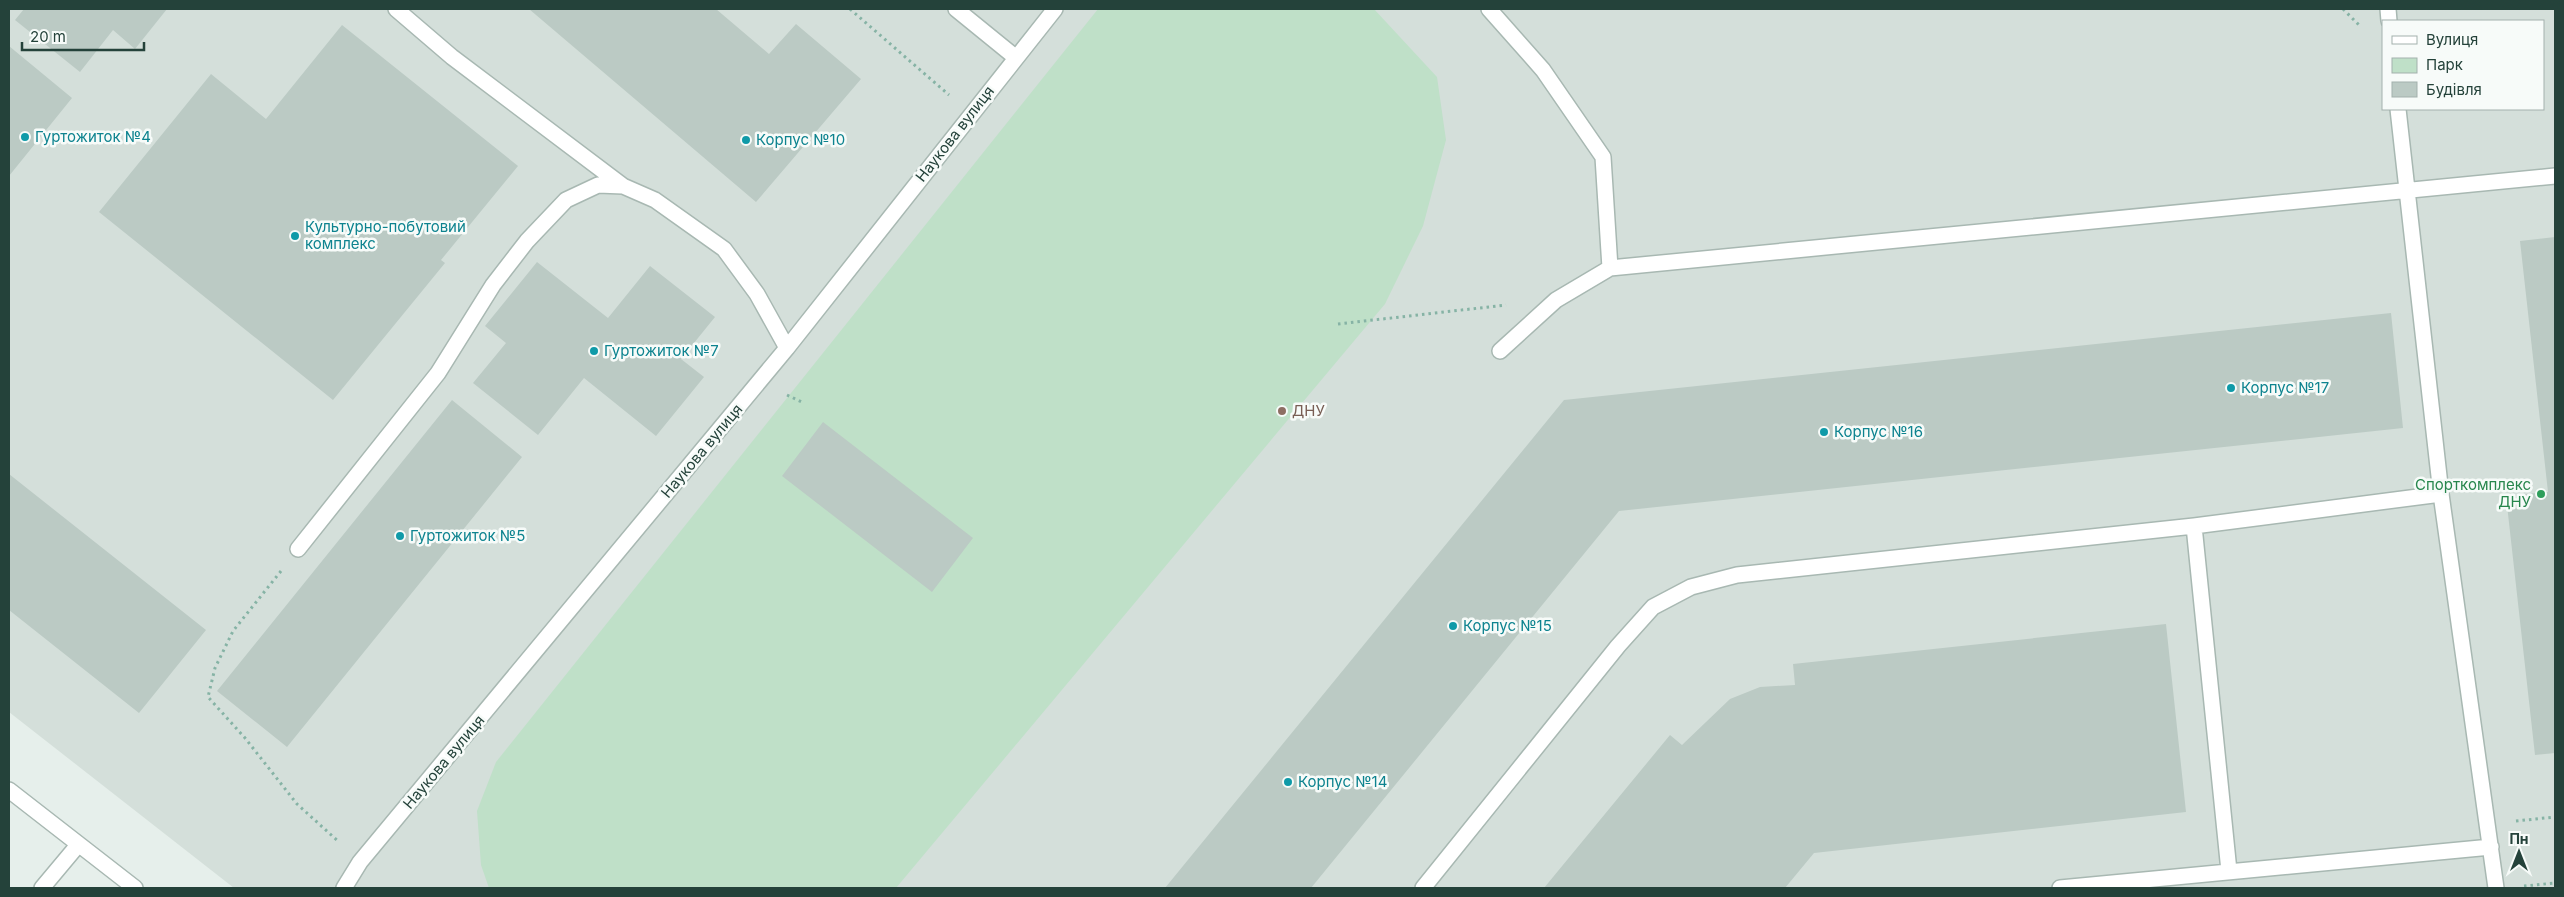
<svg xmlns="http://www.w3.org/2000/svg" width="2564" height="897" font-family="Inter,sans-serif">
  <rect width="100%" height="100%" fill="#e6efeb"/>
  <path fill="#d4dfda" fill-rule="evenodd" d="M9,9H2555V888H234L9,712ZM2383,21H2543V109H2383Z"/>
  <path fill="#bfe0c8" d="M1098,9H1374L1437,77L1446,140L1423,226L1385,304L896,888H489L481,865L477,811L496,762Z"/>
  <path fill="#bbcac4" d="M24,9H167L135,49L113,30L80,72L15,20Z
    M529,9H716L769,54L796,24L861,79L756,202Z
    M342,25L518,166L441,260L445,263L333,400L99,212L211,74L266,119Z
    M9,46L72,98L9,176Z
    M2555,237V753L2535,755L2506,496L2548,492L2520,241Z
    M537,262L608,318L650,266L715,317L681,359L704,377L656,436L584,378L538,435L473,383L506,343L485,326Z
    M2391,313L2403,428L1619,511L1311,888H1165L1564,400Z
    M452,400L522,457L287,747L217,691Z
    M823,422L973,538L932,592L782,476Z
    M9,474L206,630L139,713L9,610Z
    M2166,624L2186,812L1814,853L1785,888H1544L1670,735L1682,745L1730,699L1760,687L1795,685L1793,664Z"/>
  <g fill="none" stroke-linecap="round" stroke-linejoin="round">
    <defs>
      <path id="lane" d="M396,9L452,57L623,186
        M956,9L1015,57
        M1489,9L1543,70L1603,157L1610,268
        M2388,9L2389,21
        M2398,109L2441,494L2496,888
        M1500,351L1556,300L1610,268L2555,176
        M2194,526L2229,871
        M298,549L438,373L493,285L527,241L566,200L598,185L623,186L655,200L724,249L757,294L787,348
        M344,888L360,862L787,348L1055,9
        M1423,888L1618,646L1653,607L1691,587L1737,575L2194,526L2441,494
        M2060,888L2491,847"/>
      <path id="street" d="M9,790L135,888
        M42,888L78,845"/>
    </defs>
    <use href="#lane" stroke="#a8b8b2" stroke-width="18"/>
    <use href="#street" stroke="#a8b8b2" stroke-width="18"/>
    <path stroke="#86b3a5" stroke-width="3" stroke-dasharray="2.5 4" stroke-linecap="butt" d="M850,9L949,95
      M2343,9L2359,25
      M1338,324L1506,305
      M787,395L804,403
      M281,571L233,631L215,668L208,697L245,738L297,804L339,842
      M2516,821L2555,817
      M2524,886L2555,883"/>
    <use href="#lane" stroke="#fff" stroke-width="15"/>
    <use href="#street" stroke="#fff" stroke-width="15"/>
  </g>
  <g fill="#0f9aa8" stroke="#f7fbf9" stroke-width="2">
    <circle cx="25" cy="137" r="5"/>
    <circle cx="746" cy="140" r="5"/>
    <circle cx="295" cy="236" r="5"/>
    <circle cx="594" cy="351" r="5"/>
    <circle cx="2231" cy="388" r="5"/>
    <circle cx="1824" cy="432" r="5"/>
    <circle cx="400" cy="536" r="5"/>
    <circle cx="1453" cy="626" r="5"/>
    <circle cx="1288" cy="782" r="5"/>
  </g>
  <circle fill="#8d6e63" stroke="#f7fbf9" stroke-width="2" cx="1282" cy="411" r="5"/>
  <circle fill="#2e9e5b" stroke="#f7fbf9" stroke-width="2" cx="2541" cy="494" r="5"/>
  <g text-anchor="middle" stroke-width="5" stroke-linejoin="round" paint-order="stroke">
    <g font-size="15" fill="#24423a" stroke="#f7fbf9">
      <text transform="translate(955 134) rotate(-52)" y="5">Наукова вулиця</text>
      <text transform="translate(702 451) rotate(-50)" y="5">Наукова вулиця</text>
      <text transform="translate(444 762) rotate(-50)" y="5">Наукова вулиця</text>
    </g>
    <g font-size="15" fill="#0d838f" stroke="#f7fbf9" text-anchor="start">
      <text x="35" y="142">Гуртожиток №4</text>
      <text x="756" y="145">Корпус №10</text>
      <text x="305" y="232">Культурно-побутовий<tspan x="305" dy="17">комплекс</tspan></text>
      <text x="604" y="356">Гуртожиток №7</text>
      <text x="2241" y="393">Корпус №17</text>
      <text x="1834" y="437">Корпус №16</text>
      <text x="410" y="541">Гуртожиток №5</text>
      <text x="1463" y="631">Корпус №15</text>
      <text x="1298" y="787">Корпус №14</text>
    </g>
    <g font-size="15" fill="#785e54" stroke="#f7fbf9" text-anchor="start">
      <text x="1292" y="416">ДНУ</text>
    </g>
    <g font-size="15" fill="#27864d" stroke="#f7fbf9" text-anchor="end">
      <text x="2531" y="490">Спорткомплекс<tspan x="2531" dy="17">ДНУ</tspan></text>
    </g>
  </g>
  <rect width="2564" height="897" fill="none" stroke="#24423a" stroke-width="20"/>
  <rect x="2382" y="20" width="162" height="90" fill="#f7fbf9" stroke="#a3b1ad"/>
  <rect x="2392" y="36" width="25" height="8" fill="#ffffff" stroke="#a3b1ad"/>
  <text x="2426" y="45" font-size="15" fill="#24423a">Вулиця</text>
  <rect x="2392" y="58" width="25" height="15" fill="#bfe0c8" stroke="#a3b1ad"/>
  <text x="2426" y="70" font-size="15" fill="#24423a">Парк</text>
  <rect x="2392" y="82" width="25" height="15" fill="#bbcac4" stroke="#a3b1ad"/>
  <text x="2426" y="95" font-size="15" fill="#24423a">Будівля</text>
  <g transform="translate(2519 852)" stroke="#f7fbf9" stroke-width="4" paint-order="stroke">
  <path d="M0-4L9 19L0 12L-9 19Z" fill="#24423a"/>
  <text y="-8" font-size="14" font-weight="bold" text-anchor="middle" fill="#24423a">Пн</text>
  </g>
  <path d="M22 42v8h122v-8" fill="none" stroke="#24423a" stroke-width="2.5"/>
  <text x="30" y="42" font-size="15" fill="#24423a" stroke="#f7fbf9" stroke-width="4" paint-order="stroke">20 m</text>
</svg>
